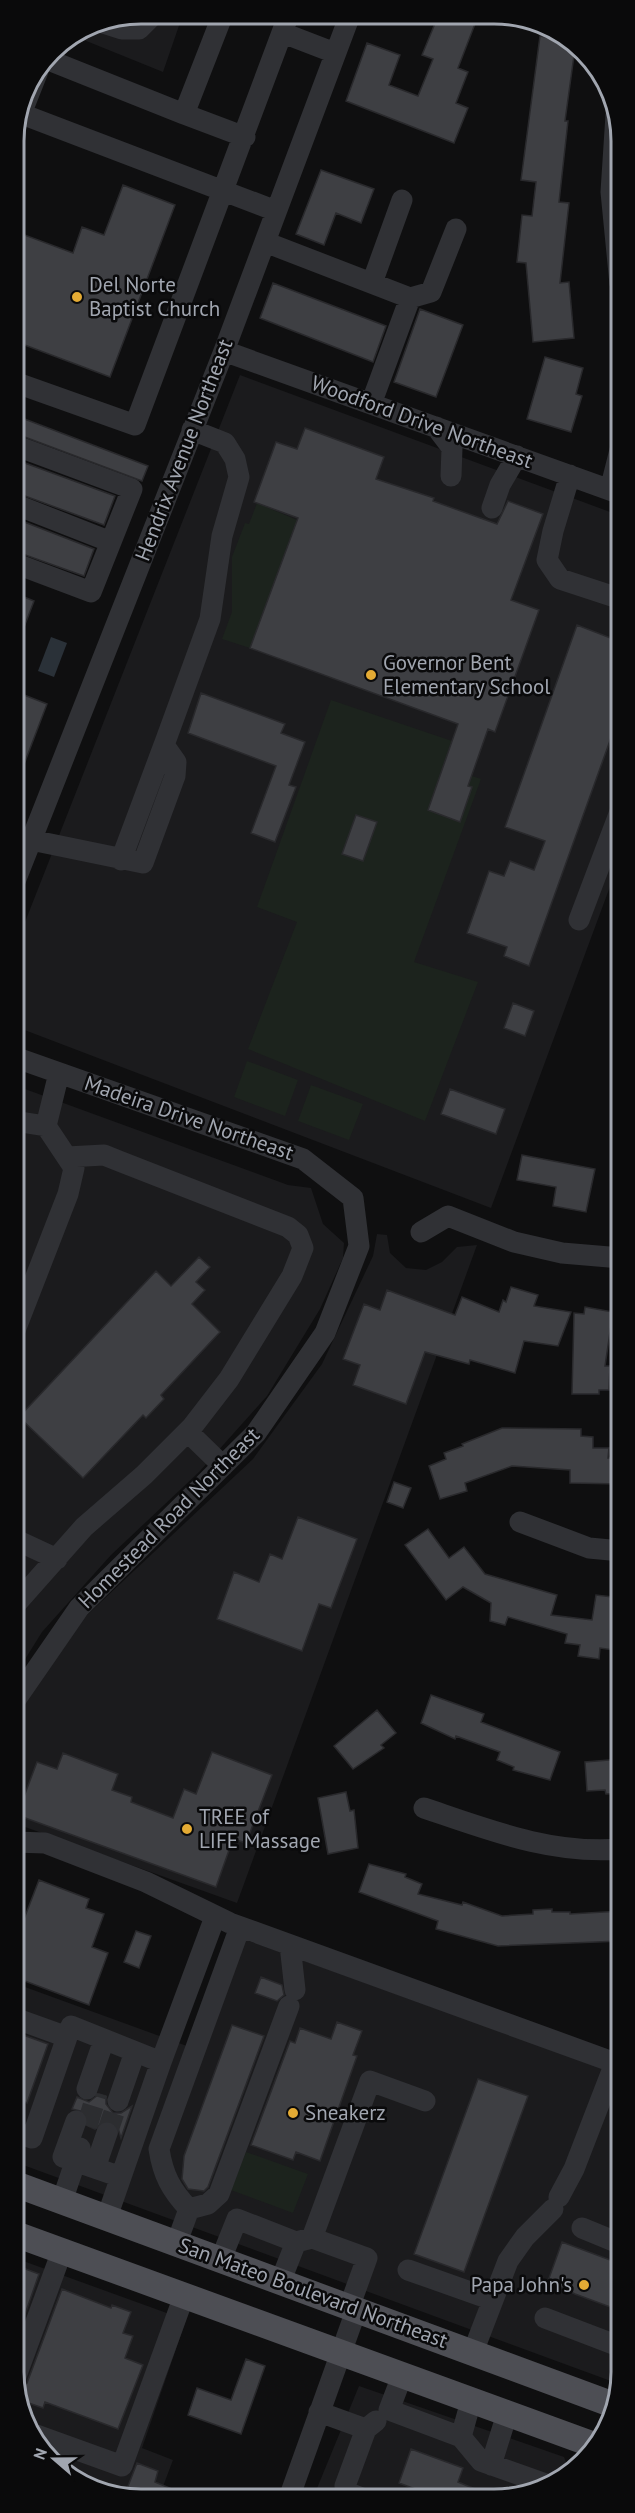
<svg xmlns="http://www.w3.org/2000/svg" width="635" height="2513" font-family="'PT Sans',sans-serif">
  <rect width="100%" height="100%" fill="#0f0f10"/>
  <path fill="#1b1b1d" d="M141,14H183L163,72L74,36L93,23Z
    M240,375L621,516V857L491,1208L14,1026V950Z
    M14,1085L288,1185L311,1188L323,1224L344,1243L343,1258L320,1309L267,1396L199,1472L111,1555L42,1632L14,1677Z
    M377,1234L387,1235L390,1253L406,1268L426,1270L442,1262L457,1247L477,1245L237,1903L14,1823V1720L19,1711L86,1616L253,1459L322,1364L373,1256Z
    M227,1933L621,2075L619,2384L15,2162L14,1983L187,2046Z
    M15,2258L186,2320L142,2448L173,2460L159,2497H116L45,2456L15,2389Z
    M359,2386L564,2457L568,2467L565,2475L550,2486L511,2498H313Z"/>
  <path fill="#1c231d" d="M257,503L297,520L250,648L222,639L232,612V557L245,523L249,524Z
    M331,700L452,741L443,766L481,779L414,962L478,982L425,1121L248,1049L297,922L257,907Z
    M247,1061L298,1080L285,1116L234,1097Z
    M311,1085L363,1104L349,1140L298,1121Z
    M246,2152L308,2174L293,2213L231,2190Z"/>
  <path fill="#2a3138" d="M51,637L67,643L54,677L38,671Z"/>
  <path fill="#3e3f43" stroke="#29292c" stroke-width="1.5" d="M444,16H478L458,68L468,72L456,103L468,108L454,143L346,101L367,43L400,55L389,85L418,96L433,59L422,55L436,21L441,23Z
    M540,36L558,39L575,48L565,121H568L559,202L569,203L560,283L569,282L574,338L533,342L526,263L517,262L522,215L532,216L536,182L521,180Z
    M321,170L374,189L361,223L336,213L324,245L296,234Z
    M123,185L175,205L110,377L14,341V231L73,253L82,227L104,235Z
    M273,283L386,326L373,362L260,318Z
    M420,309L463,325L436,397L394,382Z
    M545,357L583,368L576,394L582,396L571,432L527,419Z
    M14,415L148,466L142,481L14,433Z
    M305,428L384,457L376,479L434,498L433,501L497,524L508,501L543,514L511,600L539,610L495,732L488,729L468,786L472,787L460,822L428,810L458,724L250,648L298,518L254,502L276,442L297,449Z
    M14,459L115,496L104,525L14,492Z
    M14,518L94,549L84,576L14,551Z
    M14,593L34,601L15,651L14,650Z
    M577,625L621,642V710L529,966L504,956L507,947L467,933L489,871L504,876L510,861L534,870L545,841L505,827Z
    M14,691L47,704L15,788H14Z
    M201,693L285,724L281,733L305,742L289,785L296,787L275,842L251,833L276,766L188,733Z
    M356,815L377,822L363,861L342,854Z
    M513,1003L534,1011L525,1036L504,1028Z
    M450,1089L505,1109L496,1134L441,1114Z
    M522,1155L595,1169L586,1212L553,1206L556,1187L517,1180Z
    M199,1257L210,1267L196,1282L205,1290L192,1304L220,1332L161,1395L164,1399L146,1418L143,1415L83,1478L19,1417L156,1271L171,1286Z
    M511,1287L538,1295L534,1306L571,1312L558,1346L524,1341L515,1373L470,1360L469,1364L425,1352L406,1404L353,1385L360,1365L343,1359L364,1304L380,1310L387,1290L455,1315L462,1297L499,1312L503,1300L506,1302Z
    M585,1307L613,1312L605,1366H610L609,1390H599V1394H572L574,1313L584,1314Z
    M502,1428L581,1429V1436L593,1437V1448H609L608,1458H621V1484L570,1483V1470L512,1466L465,1483L467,1491L440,1499L429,1466L446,1459L444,1453L463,1446L462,1444Z
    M394,1482L411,1488L403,1508L387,1502Z
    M298,1517L357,1539L331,1608L319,1604L302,1651L217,1619L234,1572L259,1582L270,1554L282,1559Z
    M428,1529L449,1558L464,1547L485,1574L557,1595L551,1615L592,1620L596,1595L621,1598V1651L600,1648L599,1659L578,1656L580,1645L565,1643L567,1634L508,1617L505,1625L490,1621L491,1603L463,1587L446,1600L405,1545Z
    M431,1695L484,1714L481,1722L560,1752L550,1780L513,1770L514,1767L497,1760L500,1752L456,1736L455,1739L421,1723Z
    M377,1710L396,1733L381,1745L384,1748L353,1769L334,1746Z
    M212,1752L272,1775L246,1843L233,1839L216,1887L17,1815L37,1762L57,1769L63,1753L118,1774L112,1790L132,1797L131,1802L173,1818L184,1789L196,1794Z
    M621,1759V1793L606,1794L605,1790L587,1791L585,1762Z
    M346,1792L350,1811L354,1810L358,1848L328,1854L318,1798Z
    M369,1864L406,1874L405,1877L422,1884L418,1894L462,1905L463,1902L502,1916L533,1914V1910L552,1909V1912H570V1914L621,1911V1941L498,1946L436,1929L438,1921L359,1892Z
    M39,1880L89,1899L86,1908L104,1914L92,1947L108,1953L89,2005L14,1977V1945Z
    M136,1931L151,1936L139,1968L124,1962Z
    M261,1977L282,1985L284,1995L277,2001L255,1993Z
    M337,2022L362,2031L353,2055L357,2056L320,2161L296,2152L293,2160L251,2145L290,2041L295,2043L300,2028L331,2039Z
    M232,2025L264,2036L208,2187L204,2191L188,2189L182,2179L184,2156Z
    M15,2032L48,2044L27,2103L15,2098Z
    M478,2079L528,2096L464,2272L414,2254Z
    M99,2094L106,2096V2104L113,2113H121L132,2106L121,2138L117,2125L112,2121H104L95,2129L88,2126L85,2112L72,2109L77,2097L89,2102Z
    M562,2242L621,2264V2311L575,2294L548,2281Z
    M15,2265L39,2274L15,2343Z
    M62,2289L111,2308L112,2305L131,2312L123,2333L133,2336L125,2358L143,2365L118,2429L45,2402L43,2408L20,2400L16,2392L27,2383Z
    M246,2359L265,2366L241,2434L188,2415L197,2388L231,2400Z
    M411,2449L463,2468L458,2482L497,2498H439L399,2483Z
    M137,2463L158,2471L155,2482L191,2497H134L125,2494Z"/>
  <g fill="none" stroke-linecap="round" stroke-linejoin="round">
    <path stroke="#2c2d30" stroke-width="21" stroke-dasharray="21 10" stroke-linecap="butt" d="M87,2126L97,2093
      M107,2133L118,2101"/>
    <path stroke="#303135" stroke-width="21" d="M223,14L184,114L245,137
      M100,22L122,29H139L154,14
      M283,33L335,53
      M46,59L184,114
      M19,113L276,211
      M21,114L38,71
      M616,115L611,192L620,284
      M265,242L410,298L371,404
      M372,283L402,200
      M410,298L431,292L456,229
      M224,351L621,494
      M14,382L135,425L289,14
      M436,427L452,448L451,476
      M14,445L132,489L91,592L14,563
      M570,475L553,531L547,560L560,579L621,599
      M610,490L620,450
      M14,504L111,542
      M492,508L500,485L517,456
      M31,840L143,863L175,776L176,762L164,745L210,619L222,536L239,477L235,459L225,443L192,430
      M121,860L164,745
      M14,884L224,351L350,15
      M579,920L621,809
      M14,1057L303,1159L353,1198L359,1246L325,1333L256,1433L79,1608L14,1702
      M14,1121L46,1126
      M421,1232L448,1216L514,1242L562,1253L621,1258
      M14,1333L68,1194L74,1168L46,1126L59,1073
      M188,1432L223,1466
      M520,1522L589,1548L621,1551
      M14,1539L57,1559
      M14,1606L84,1527L144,1475L192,1427L229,1379L292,1276L303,1248L298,1235L288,1227L119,1161L104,1155L67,1157
      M424,1808C489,1830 552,1855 621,1849
      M14,1842L45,1843L146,1882L230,1923L621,2065
      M290,1945L295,1990
      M14,2018L67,2037L32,2138L15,2132
      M67,2037L71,2026L161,2062L215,1917
      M87,2089L104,2040
      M118,2101L135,2052
      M76,2121L63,2157L121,2177
      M95,2168L107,2133
      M559,2197L574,2169L615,2063
      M62,2201L80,2148
      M189,2209C171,2190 163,2175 159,2149L240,1927
      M189,2209L208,2204L219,2194L289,2006
      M107,2217L161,2062
      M582,2228L621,2244
      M312,2238L367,2258L350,2305
      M177,2242L189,2209
      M221,2259L237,2219L296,2242L312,2238L370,2081L425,2101
      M408,2270L493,2300
      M281,2280L296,2242
      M545,2318L621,2347
      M473,2352L508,2261L525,2237L553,2209
      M402,2376L389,2410L461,2437L481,2461L551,2486
      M15,2379L62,2251
      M319,2412L366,2429L376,2421
      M36,2435L122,2466L184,2296
      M461,2437L471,2401
      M491,2465L507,2414
      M289,2498L357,2308
      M362,2498L349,2493L345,2486L366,2429"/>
    <path stroke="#4d4e54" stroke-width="26" d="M15,2184L611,2404
      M15,2234L594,2445"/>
  </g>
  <g fill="#e4ab34" stroke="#0a0a0b" stroke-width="2">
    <circle cx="77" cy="297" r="6"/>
    <circle cx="371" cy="675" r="6"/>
    <circle cx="187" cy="1829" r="6"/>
    <circle cx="293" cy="2113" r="6"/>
    <circle cx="584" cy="2285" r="6"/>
  </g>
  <g text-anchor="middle" stroke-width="5" stroke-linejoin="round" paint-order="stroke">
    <g font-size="21" fill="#a1a6b0" stroke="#0a0a0b" text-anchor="start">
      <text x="89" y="292">Del Norte<tspan x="89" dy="24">Baptist Church</tspan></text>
      <text x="383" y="670">Governor Bent<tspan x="383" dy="24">Elementary School</tspan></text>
      <text x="199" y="1824">TREE of<tspan x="199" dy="24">LIFE Massage</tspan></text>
      <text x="305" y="2120">Sneakerz</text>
      <text x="572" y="2292" text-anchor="end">Papa John's</text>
    </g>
    <g font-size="21" fill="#a1a6b0" stroke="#0a0a0b">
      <text transform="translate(422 422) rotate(20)" y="7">Woodford Drive Northeast</text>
      <text transform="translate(184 450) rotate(-69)" y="7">Hendrix Avenue Northeast</text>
      <text transform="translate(189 1118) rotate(19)" y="7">Madeira Drive Northeast</text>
      <text transform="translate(169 1518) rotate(-45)" y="7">Homestead Road Northeast</text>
      <text transform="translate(313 2293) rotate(20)" y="7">San Mateo Boulevard Northeast</text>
    </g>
  </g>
  <path d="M0 0H635V2513H0ZM141 24H494A117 117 0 0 1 611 141V2372A117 117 0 0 1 494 2489H141A117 117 0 0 1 24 2372V141A117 117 0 0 1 141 24Z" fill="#0a0a0b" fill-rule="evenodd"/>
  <path fill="none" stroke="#a1a6b0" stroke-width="3" d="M141 24H494A117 117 0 0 1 611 141V2372A117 117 0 0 1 494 2489H141A117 117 0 0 1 24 2372V141A117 117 0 0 1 141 24Z"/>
  <g transform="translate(54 2459) rotate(290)" stroke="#0a0a0b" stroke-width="4.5" paint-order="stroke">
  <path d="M0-4.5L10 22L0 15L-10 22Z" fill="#a1a6b0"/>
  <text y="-9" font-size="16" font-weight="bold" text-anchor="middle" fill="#a1a6b0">N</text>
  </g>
</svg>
